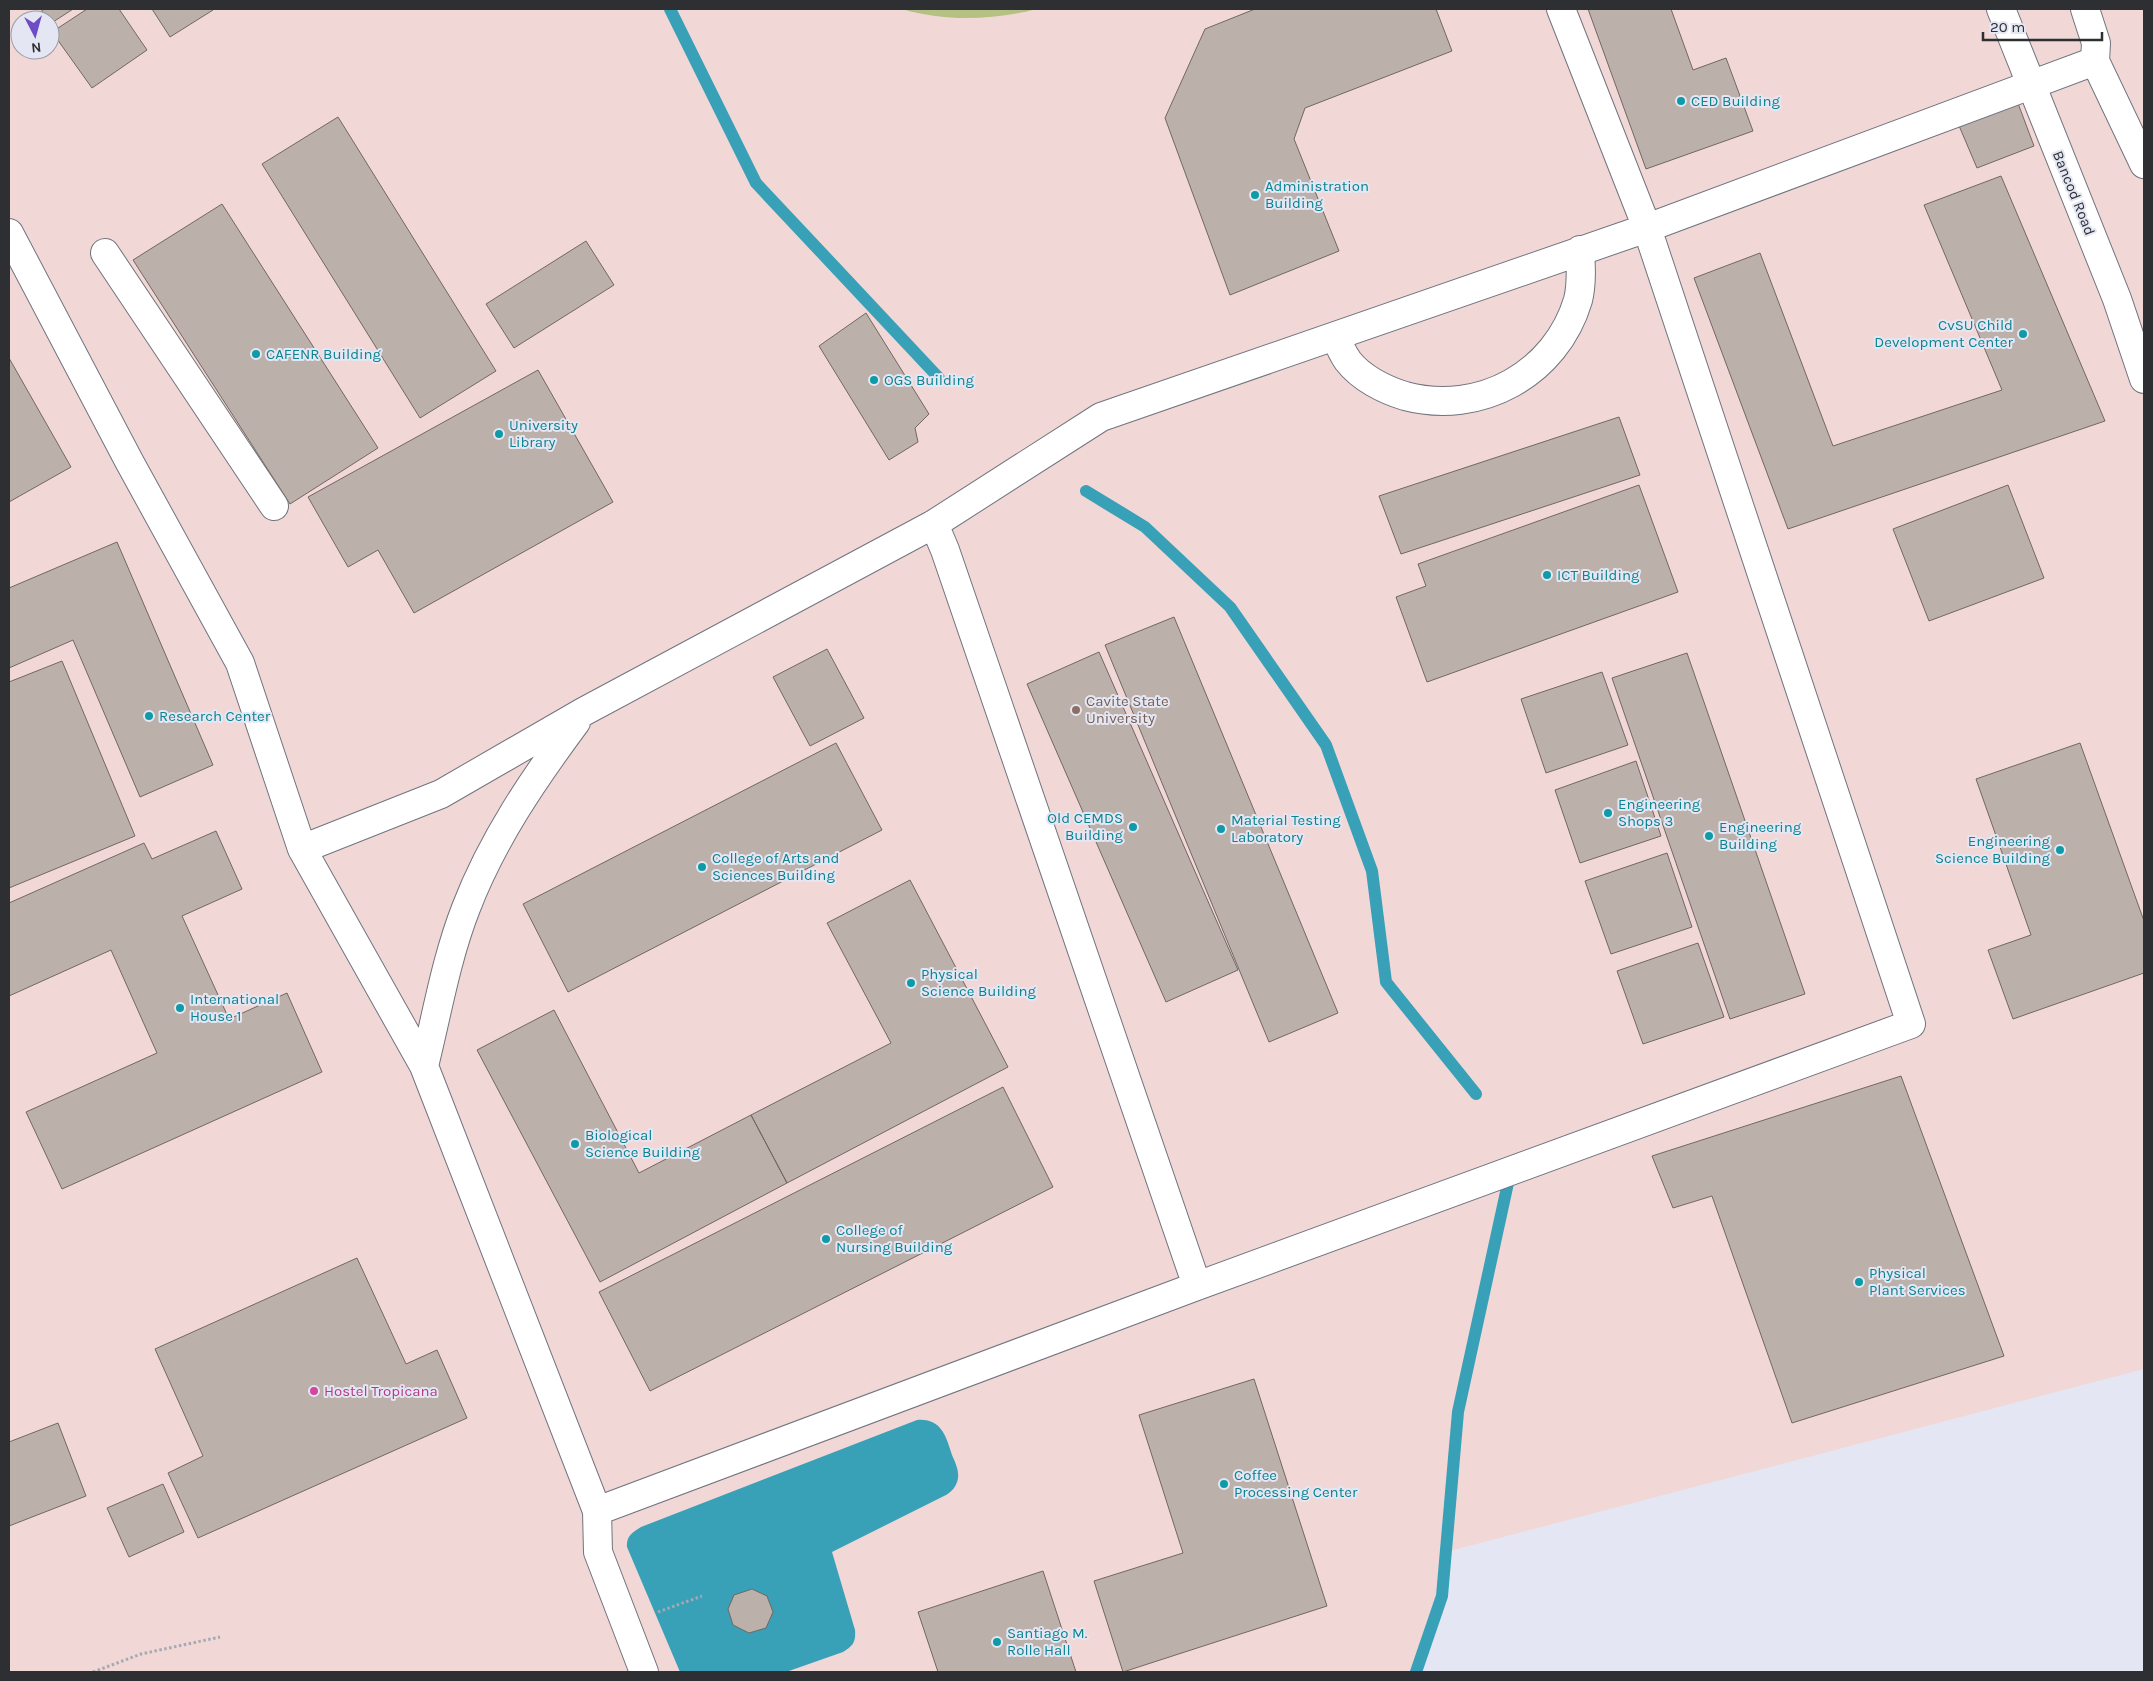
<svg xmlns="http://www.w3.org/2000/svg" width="2153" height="1681" font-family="Karla,sans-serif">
  <rect width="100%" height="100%" fill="#e4e7f3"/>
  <path fill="#f1d7d6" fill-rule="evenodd" d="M9,9H2144V1369L1446,1552L1442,1596L1416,1672H9ZM20,20H50V50H20Z"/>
  <path fill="#b5c182" d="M902,9H1037C993,20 945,22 902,9Z"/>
  <path fill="#38a0b7" d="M917,1420C941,1418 946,1436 952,1455C955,1462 959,1470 958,1478C957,1486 951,1493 944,1496L832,1552L855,1630C856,1642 853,1646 843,1652L786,1672H680L627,1547C626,1536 633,1532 641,1527Z"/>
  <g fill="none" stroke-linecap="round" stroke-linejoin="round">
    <path stroke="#38a0b7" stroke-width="12" d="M670,9L756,183L939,378
      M1086,491L1145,527L1230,607L1326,745L1372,871L1386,982L1476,1094
      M1416,1672L1442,1596L1458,1412L1508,1183"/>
  </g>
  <path fill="#bcb0ab" stroke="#726763" d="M41,9H73L50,24V20H48Z
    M87,9H119L147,50L92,88L52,32Z
    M152,9H212L213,10L170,37Z
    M1255,9H1436L1452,51L1305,108L1294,139L1339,251L1230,295L1165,118L1205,29Z
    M1588,9H1671L1693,70L1726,58L1753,131L1646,169Z
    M2016,98L2034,146L1977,168L1957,121Z
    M338,117L496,371L420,418L262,164Z
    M2001,176L2105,421L1788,529L1694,278L1760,253L1833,446L2002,390L1924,205Z
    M222,204L378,448L290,504L133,260Z
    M586,241L614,285L514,348L486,304Z
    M866,313L929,414L915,428L918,442L889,460L819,346Z
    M9,358L71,467L9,502Z
    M538,370L613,502L414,613L378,550L348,567L308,497Z
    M1619,417L1640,475L1401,554L1379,496Z
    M1639,485L1678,592L1427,682L1396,597L1426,586L1418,564Z
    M2008,485L2044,578L1929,621L1893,529Z
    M117,542L213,765L140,797L73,640L9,668V588Z
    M1174,617L1338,1013L1269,1042L1105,645Z
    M827,649L864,718L810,746L773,677Z
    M1099,652L1238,970L1166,1002L1027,684Z
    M1687,653L1805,994L1730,1019L1612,678Z
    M62,661L135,836L9,888V682Z
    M1602,672L1628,745L1546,773L1521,699Z
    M836,743L882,830L568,992L523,904Z
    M2080,743L2144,921V973L2013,1019L1988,950L2031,935L1976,779Z
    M1636,761L1661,836L1580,863L1555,790Z
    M216,831L242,889L182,916L229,1019L287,993L322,1072L62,1189L26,1112L157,1053L111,950L9,996V903L144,843L152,859Z
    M1667,853L1692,927L1611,954L1585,881Z
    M910,880L1008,1067L787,1183L751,1115L891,1043L827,923Z
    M1698,943L1724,1017L1643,1044L1617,971Z
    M554,1010L639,1173L751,1115L787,1183L600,1282L477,1050Z
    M1901,1076L2004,1356L1792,1423L1712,1196L1673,1208L1652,1156Z
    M1003,1087L1053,1187L650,1391L599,1292Z
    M357,1258L406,1364L437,1350L467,1418L198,1538L168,1473L203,1456L155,1349Z
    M1254,1379L1327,1606L1123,1672L1094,1581L1183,1553L1139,1415Z
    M58,1423L86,1496L9,1526V1442Z
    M163,1484L184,1532L129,1557L107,1508Z
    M1043,1571L1076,1672H938L918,1612Z
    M752,1589L767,1596L773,1612L766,1628L749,1633L733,1625L728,1609L734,1595Z"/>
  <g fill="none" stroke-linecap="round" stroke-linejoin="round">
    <defs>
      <path id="minor" d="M2001,9L2117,299L2144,379
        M2095,61L2144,164
        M9,233L129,461L240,663L302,849L424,1066L597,1511L1197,1286L1911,1024L1647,228L1561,9
        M105,253L274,506
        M1336,337C1339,345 1343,354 1348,361C1361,378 1385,390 1405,396C1480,416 1556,374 1578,300C1582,284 1581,266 1580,250
        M934,524L945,550L1197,1286
        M302,849L441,794L583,712L934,524L1101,417L1647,228L2095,61L2096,43L2085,9
        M424,1066C437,1014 446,959 466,908C492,840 533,780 576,722
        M597,1511L598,1552L644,1672"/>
    </defs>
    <use href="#minor" stroke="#71747e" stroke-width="30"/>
    <path stroke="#a6a9b2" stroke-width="3" stroke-dasharray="2.5 2.5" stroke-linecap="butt" d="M658,1612L702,1596
      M93,1672L141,1654L220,1637"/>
    <use href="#minor" stroke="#fff" stroke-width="28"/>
  </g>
  <g fill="#0f9aa8" stroke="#e4e7f3" stroke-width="2">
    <circle cx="1681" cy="101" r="5"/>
    <circle cx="1255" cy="195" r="5"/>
    <circle cx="2023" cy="334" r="5"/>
    <circle cx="256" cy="354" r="5"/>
    <circle cx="874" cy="380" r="5"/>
    <circle cx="499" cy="434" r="5"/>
    <circle cx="1547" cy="575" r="5"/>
    <circle cx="149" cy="716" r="5"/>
    <circle cx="1608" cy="813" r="5"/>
    <circle cx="1133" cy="827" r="5"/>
    <circle cx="1221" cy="829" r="5"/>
    <circle cx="1709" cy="836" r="5"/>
    <circle cx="2060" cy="850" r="5"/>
    <circle cx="702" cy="867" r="5"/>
    <circle cx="911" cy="983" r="5"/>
    <circle cx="180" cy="1008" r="5"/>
    <circle cx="575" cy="1144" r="5"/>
    <circle cx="826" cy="1239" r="5"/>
    <circle cx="1859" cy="1282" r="5"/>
    <circle cx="1224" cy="1484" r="5"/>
    <circle cx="997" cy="1642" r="5"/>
  </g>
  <circle fill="#8d6e63" stroke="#e4e7f3" stroke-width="2" cx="1076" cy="710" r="5"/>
  <circle fill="#d1479c" stroke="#e4e7f3" stroke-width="2" cx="314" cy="1391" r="5"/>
  <g text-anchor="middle" stroke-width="4" stroke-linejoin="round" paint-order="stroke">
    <g font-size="15" fill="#0d838f" stroke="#e4e7f3" text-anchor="start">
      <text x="1691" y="106">CED Building</text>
      <text x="1265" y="191">Administration<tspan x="1265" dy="17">Building</tspan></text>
      <text x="2013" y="330" text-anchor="end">CvSU Child<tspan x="2013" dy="17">Development Center</tspan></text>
      <text x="266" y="359">CAFENR Building</text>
      <text x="884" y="385">OGS Building</text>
      <text x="509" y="430">University<tspan x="509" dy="17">Library</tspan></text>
      <text x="1557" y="580">ICT Building</text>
      <text x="159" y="721">Research Center</text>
      <text x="1618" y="809">Engineering<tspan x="1618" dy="17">Shops 3</tspan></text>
      <text x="1123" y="823" text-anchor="end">Old CEMDS<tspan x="1123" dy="17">Building</tspan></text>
      <text x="1231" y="825">Material Testing<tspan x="1231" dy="17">Laboratory</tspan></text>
      <text x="1719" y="832">Engineering<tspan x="1719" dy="17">Building</tspan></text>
      <text x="2050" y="846" text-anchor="end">Engineering<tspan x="2050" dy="17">Science Building</tspan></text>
      <text x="712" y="863">College of Arts and<tspan x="712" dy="17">Sciences Building</tspan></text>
      <text x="921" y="979">Physical<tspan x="921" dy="17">Science Building</tspan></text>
      <text x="190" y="1004">International<tspan x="190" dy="17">House 1</tspan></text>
      <text x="585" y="1140">Biological<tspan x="585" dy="17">Science Building</tspan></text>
      <text x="836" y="1235">College of<tspan x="836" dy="17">Nursing Building</tspan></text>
      <text x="1869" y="1278">Physical<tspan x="1869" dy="17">Plant Services</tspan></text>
      <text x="1234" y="1480">Coffee<tspan x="1234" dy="17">Processing Center</tspan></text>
      <text x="1007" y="1638">Santiago M.<tspan x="1007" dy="17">Rolle Hall</tspan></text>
    </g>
    <g font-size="15" fill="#2d2f33" stroke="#e4e7f3">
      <text transform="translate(2074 193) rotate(68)" y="5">Bancod Road</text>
    </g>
    <g font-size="15" fill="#785e54" stroke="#e4e7f3" text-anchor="start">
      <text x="1086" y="706">Cavite State<tspan x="1086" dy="17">University</tspan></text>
    </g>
    <g font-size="15" fill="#b23c85" stroke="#e4e7f3" text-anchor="start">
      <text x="324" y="1396">Hostel Tropicana</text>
    </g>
  </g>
  <rect width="2153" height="1681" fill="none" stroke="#2d2f33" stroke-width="20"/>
  <g transform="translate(35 35) rotate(174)"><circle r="24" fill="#e4e7f3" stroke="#9b9da6"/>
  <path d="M0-4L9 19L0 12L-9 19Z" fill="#6d4cc5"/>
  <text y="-8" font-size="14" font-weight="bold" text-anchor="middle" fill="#2d2f33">N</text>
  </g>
  <path d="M1983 32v8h119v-8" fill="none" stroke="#2d2f33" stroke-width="2.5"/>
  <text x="1990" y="32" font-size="15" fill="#2d2f33" stroke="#e4e7f3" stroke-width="4" paint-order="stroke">20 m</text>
</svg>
